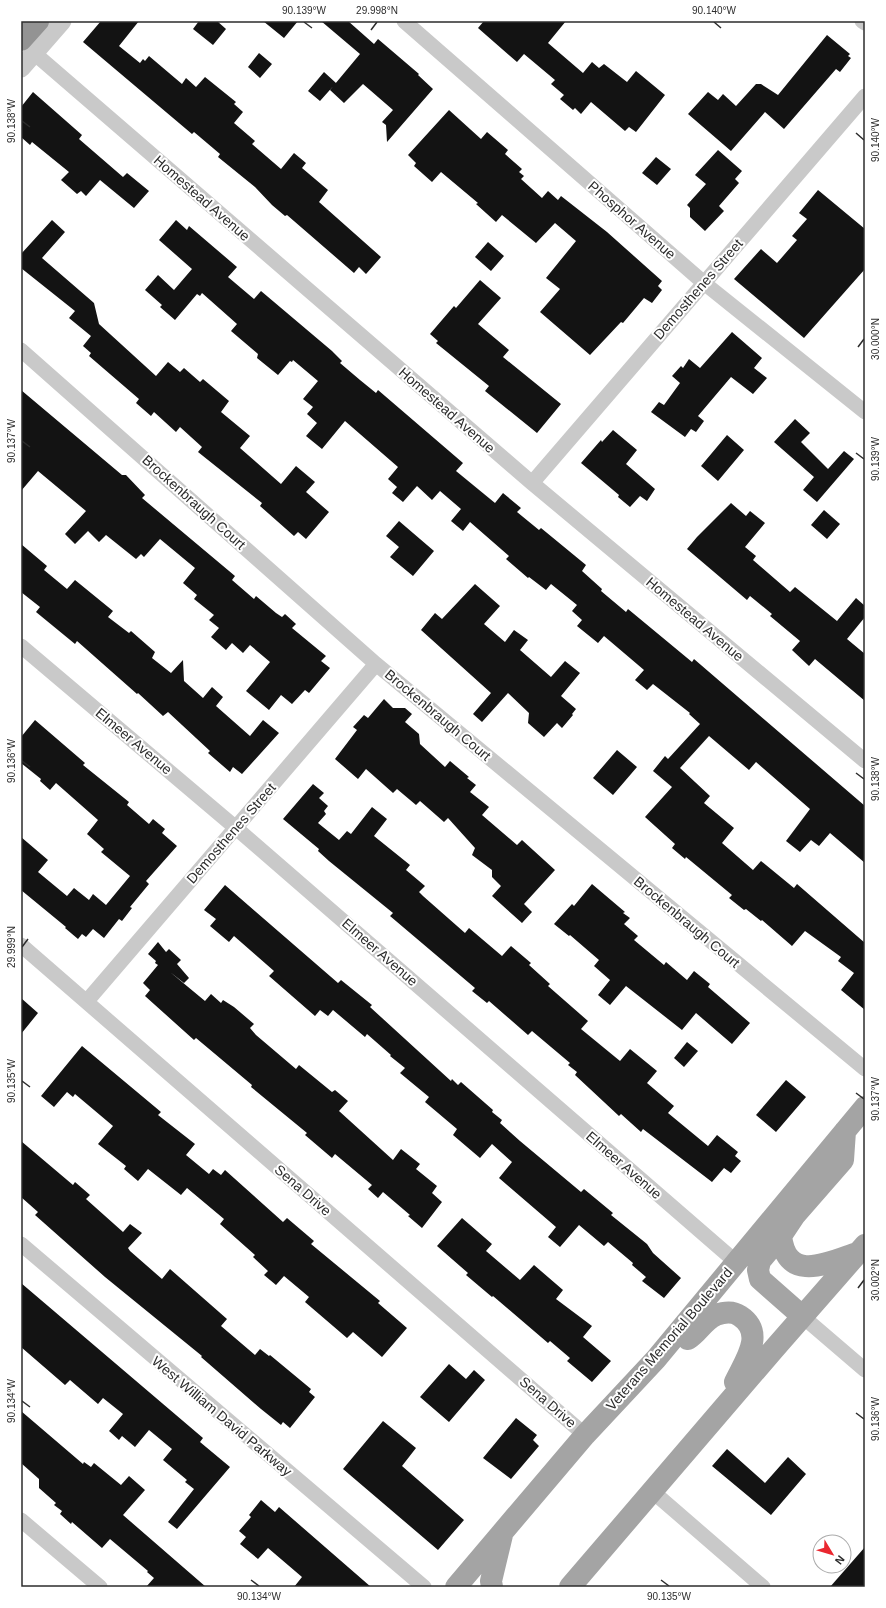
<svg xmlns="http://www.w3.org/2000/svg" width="886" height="1608" font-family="Helvetica,sans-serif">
  <rect width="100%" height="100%" fill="#fff"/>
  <path fill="#131313" d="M101,21H139L119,46L140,63L143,59L145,61L149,56L182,84L186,78L196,87L205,77L236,102L234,104L243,112L234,123L255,141L252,144L281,169L294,153L306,163L302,168L328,190L319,202L381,257L366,274L359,267L354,273L287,215L285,216L272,205L255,187L218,157L220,154L194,132L192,134L83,42Z
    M199,21H217L226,29L213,45L193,29Z
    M263,21H298L284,38Z
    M321,21H348L374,44L378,39L419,74L418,75L433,89L387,142L386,125L382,122L393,110L363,84L344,103L330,90L360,54Z
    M484,21H566L548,43L583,73L592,62L599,68L604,64L627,82L636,71L665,95L636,132L629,127L625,131L591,102L581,114L575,108L573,110L560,99L564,95L551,84L555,80L524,54L517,62L478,28Z
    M827,35L850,54L848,56L851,58L840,72L836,69L784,129L765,112L731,151L688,114L708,92L718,100L723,94L736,106L756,84H761L778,95Z
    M259,53L272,64L260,78L248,67Z
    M324,72L336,83L320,101L308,91Z
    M33,92L82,135L79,139L123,177L127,173L149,191L134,208L100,180L86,196L81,191L77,194L61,180L69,172L32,142L30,145L21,137V107Z
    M449,110L481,139L487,132L508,150L505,154L522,169L519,172L524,176L521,179L542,198L548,191L558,200L561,196L607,232L662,281L658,286L662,290L652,303L644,298L623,323L621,322L590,355L540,312L560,289L546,278L576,241L555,223L536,243L502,215L496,222L476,204L478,203L441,172L432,182L414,166L416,163L408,155Z
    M718,150L742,171L735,179L739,183L719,206L724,211L705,231L690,217V208L687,205L706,184L695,175Z
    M656,157L671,169L657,185L642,173Z
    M818,190L865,229V269L804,338L734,279L761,249L777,263L797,240L792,236L807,219L799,213Z
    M52,220L65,232L42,258L94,303L99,324L156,376L168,362L180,372L184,368L200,382L203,379L229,401L221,412L250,436L240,448L281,484L296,466L315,482L306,492L329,512L306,539L298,532L294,536L260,506L262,503L198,452L202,447L180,427L176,432L154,412L151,416L136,403L139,399L89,356L91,353L83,346L91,336L69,318L75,311L21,268V254Z
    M176,220L187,230L189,226L237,267L228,277L254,299L261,291L332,351L342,361L340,363L360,380L376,393L378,390L463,463L456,471L495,503L503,493L521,508L517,512L539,530L541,528L586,565L582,571L602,589L601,591L626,612L628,609L692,662L694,659L865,806V863L830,833L819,846L811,840L800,852L786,841L810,809L756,762L749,770L709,736L680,768L710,796L704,803L734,828L722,843L753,870L761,861L794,888L797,884L865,943V1010L841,990L854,973L838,961L841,957L805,931L792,946L762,920L761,921L746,909L744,910L729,898L732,895L686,857L685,859L672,848L675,844L645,817L672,787L653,771L665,756L668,759L700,724L689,714L690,713L653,684L647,690L635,680L644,670L604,636L598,643L577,626L582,620L572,611L577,605L551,584L546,590L529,577L528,578L506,559L509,556L470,522L463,531L451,521L461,509L440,491L432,500L417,486L403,502L392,493L397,487L388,479L398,467L345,421L322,449L306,436L317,423L307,414L313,407L303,399L318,381L293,360L292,362L290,361L278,375L257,358L258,354L231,331L237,324L202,293L200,296L197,294L175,320L160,307L162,305L145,290L158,275L174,290L192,269L159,240Z
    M488,242L504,256L491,271L475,257Z
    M480,280L501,298L478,324L509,350L503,357L561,404L537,433L485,391L489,386L436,343L438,341L430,334L454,306L456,308Z
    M732,332L762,358L754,368L767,378L753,394L731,377L698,416L704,421L696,432L691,429L685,437L651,412L659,402L664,405L680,383L672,376L681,366L683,368L689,359L700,368Z
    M21,390L122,475H126L145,495L142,498L235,576L232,580L254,599L256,596L276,613L282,617L285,614L296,624L292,628L326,656L321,661L330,668L309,693L305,690L292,704L281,695L269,710L246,691L270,662L250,645L243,653L232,643L226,650L211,637L219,628L209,620L214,615L194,599L197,595L183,583L195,568L160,539L144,557L141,554L136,559L106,535L99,542L88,531L75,544L65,534L86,511L38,471L21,491Z
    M795,419L810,433L801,442L828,469L844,451L854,459L817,502L803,490L814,477L774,442Z
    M613,430L637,450L626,464L655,489L647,501L640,496L630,507L618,497L619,495L581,463L601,440L602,442Z
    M727,435L744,450L718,481L701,466Z
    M731,503L746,516L750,511L765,523L745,547L756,556L753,560L790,592L795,587L837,621L856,598L865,606V617L847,639L865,654V701L815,659L809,666L792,650L800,641L770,616L772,614L750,596L747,600L687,549L697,537Z
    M824,510L840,524L827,539L811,525Z
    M399,521L434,551L413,576L390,557L399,547L386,536Z
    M21,544L47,566L44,570L67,589L75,580L113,611L108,617L129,633L131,631L155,652L152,658L171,673L183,660L184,681L203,698L212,687L223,697L216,706L250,736L263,720L279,733L242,774L233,767L230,772L208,753L210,751L168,712L163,716L138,693L137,694L77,641L75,644L36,612L40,607L21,592Z
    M475,584L500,606L484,624L505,642L514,630L528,640L520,650L551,677L565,661L580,673L561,696L576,709L572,714L573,715L562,728L557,723L544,737L528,723L529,713L508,693L482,722L473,714L491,693L421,630L435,613L442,619Z
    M384,699L393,708H405L412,714L405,722L419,734L420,744L445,767L450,761L469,777L467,778L476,785L470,792L489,807L482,815L517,845L522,840L555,870L524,904L532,912L522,923L492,896L501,886L492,877V870L472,855L475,848L448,818L444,822L420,801L416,805L397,789L393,793L366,769L358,779L335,759L357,730L353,727L364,715L368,718Z
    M35,720L85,763L83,765L129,802L127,805L149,824L153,819L165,829L162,833L177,846L146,881L149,884L130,907L132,908L122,921L119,919L104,938L93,929L86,937L82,934L78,939L65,928L66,927L21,890V837L48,860L38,872L67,896L74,888L89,900L93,894L106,905L130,876L101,852L104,849L87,834L98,820L56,783L50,790L40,781L41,779L21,763V737Z
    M617,750L637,767L613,795L593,778Z
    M313,784L324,793L319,798L328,806L324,811L326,814L318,823L339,840L347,831L351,834L372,807L387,819L374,836L410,865L406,870L425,886L419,892L423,896L465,933L469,928L502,956L511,946L531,963L529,965L550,984L548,986L588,1021L581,1029L620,1061L630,1049L657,1071L647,1083L674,1106L668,1113L708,1146L717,1135L738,1152L735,1156L741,1161L731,1173L724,1168L712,1182L643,1129L641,1132L621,1114L619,1116L575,1075L577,1072L568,1065L570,1063L532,1031L528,1035L489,1001L487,1003L472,991L475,988L390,916L393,913L329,861L318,851L319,849L283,819Z
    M592,884L625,912L623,913L630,918L624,924L638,936L634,940L664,965L666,962L687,980L694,971L710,984L708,987L750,1023L732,1044L696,1013L682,1030L626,986L610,1005L598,995L610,980L594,966L599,960L570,935L569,936L554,924L572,904L574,906Z
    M225,885L338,983L341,980L372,1005L370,1007L451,1081L452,1079L458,1085L461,1082L493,1110L492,1112L502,1120L500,1123L520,1141L581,1192L584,1189L613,1213L611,1215L647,1244L653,1253L681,1278L664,1298L642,1281L646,1277L632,1265L633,1263L608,1242L604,1246L579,1225L560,1247L548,1237L556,1227L499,1178L512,1162L492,1144L480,1158L453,1135L457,1129L425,1102L429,1097L400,1073L405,1068L390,1056L391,1055L367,1034L365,1037L333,1010L328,1016L320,1010L315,1016L269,976L274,971L234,936L229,942L210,926L216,919L204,910Z
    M158,942L166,952L169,949L181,960L177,964L189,978L184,983L170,972L205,1001L211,994L221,1003L223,1000L234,1007L254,1024L250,1028L256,1035L296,1069L299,1065L332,1092L335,1090L348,1101L339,1111L393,1160L401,1149L420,1164L416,1169L437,1186L432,1193L442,1202L422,1228L408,1216L410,1215L383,1192L378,1198L368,1189L372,1185L335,1154L332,1158L305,1135L307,1133L251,1087L252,1085L196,1038L194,1040L145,996L150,990L143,983L158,965L155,963L156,961L148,954Z
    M21,998L38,1013L21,1034Z
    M687,1042L698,1051L684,1067L674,1058Z
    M82,1046L161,1112L158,1115L195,1144L186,1155L209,1174L213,1169L221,1175L225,1170L283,1222L287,1218L314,1241L311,1244L380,1301L378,1303L407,1328L382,1357L353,1332L347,1338L305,1302L309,1297L284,1276L276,1285L264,1275L268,1271L253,1257L255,1255L220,1224L224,1219L187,1188L181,1195L148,1169L138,1181L124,1169L126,1166L98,1144L113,1126L75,1094L73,1097L67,1092L54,1107L41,1096Z
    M786,1080L806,1097L776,1132L756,1115Z
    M21,1141L73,1185L75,1182L90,1195L86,1199L123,1232L130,1224L142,1233L128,1248L130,1251L162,1279L170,1269L227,1319L221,1326L255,1355L260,1349L269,1356L270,1355L311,1389L309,1392L315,1397L290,1428L283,1422L281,1425L261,1409L201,1357L202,1356L105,1277L35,1215L38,1212L21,1197Z
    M462,1218L492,1244L486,1251L520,1280L534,1265L563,1290L556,1299L592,1326L583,1337L611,1361L592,1382L567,1361L570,1358L550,1341L548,1343L493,1296L492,1297L466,1275L468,1273L437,1246Z
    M21,1283L203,1438L200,1442L230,1467L177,1529L168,1522L194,1489L185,1482L187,1480L163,1460L172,1449L149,1430L135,1447L122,1436L119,1440L109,1431L123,1414L103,1398L98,1404L70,1380L65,1385L21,1347Z
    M449,1364L466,1379L474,1370L485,1380L449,1422L420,1397Z
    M21,1411L83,1464L84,1462L91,1467L94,1463L121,1485L129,1476L145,1490L123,1515L206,1587H146L154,1578L147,1572L148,1571L110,1539L102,1548L72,1522L71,1524L60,1514L62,1511L54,1505L56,1503L39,1488V1479L21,1463Z
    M516,1418L537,1435L533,1440L539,1446L511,1479L483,1458Z
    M383,1421L416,1448L402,1466L464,1520L438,1550L343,1469Z
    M727,1449L765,1483L788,1457L806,1474L771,1515L712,1466Z
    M261,1500L275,1512L279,1507L371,1587H294L302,1577L268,1548L258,1559L240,1544L246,1537L239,1531L251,1517L249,1515Z
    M865,1547V1587H830Z"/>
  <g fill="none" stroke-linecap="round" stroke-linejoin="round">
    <path stroke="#c9c9c9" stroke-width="15" d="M404,21L704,283L865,412
      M862,21L865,23
      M34,53L532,483L865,761
      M21,350L376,664L865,1069
      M532,483L865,96
      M21,646L236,828L736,1262
      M21,945L585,1435
      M87,1001L376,664
      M21,1244L424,1587
      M802,1316L865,1370
      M652,1491L763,1587
      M21,1520L100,1587"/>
    <path stroke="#c9c9c9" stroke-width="19" d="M21,68L62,21"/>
    <path stroke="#a4a4a4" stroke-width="22" d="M781,1236C787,1284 828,1263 857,1253
      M802,1316L760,1279L758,1270L760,1261L781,1236L795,1215L843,1160L845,1131
      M688,1339C699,1332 704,1320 716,1315C724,1312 733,1311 740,1316C766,1333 745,1361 735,1382
      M456,1587L585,1435L656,1359L865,1107
      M492,1587L491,1581L502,1535
      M570,1587L774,1349L865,1245"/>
    <path stroke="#939393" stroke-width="22" d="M21,40L38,21"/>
  </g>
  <path fill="none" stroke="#2c2c2c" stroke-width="1.5" d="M304,22L312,28M714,22L721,28M371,30L377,22M22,121L30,127M856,133L864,140M858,347L864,339M22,441L30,447M856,453L864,459M22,761L30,767M856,773L864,779M22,947L28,939M22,1081L30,1087M856,1093L864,1099M858,1288L864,1280M22,1401L30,1407M856,1413L864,1419M251,1580L259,1586M661,1580L669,1586"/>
  <g text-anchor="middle" stroke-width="4" stroke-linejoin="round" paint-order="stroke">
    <g font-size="14" fill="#2c2c2c" stroke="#fff">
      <text transform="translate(202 198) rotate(41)" y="5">Homestead Avenue</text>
      <text transform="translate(632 220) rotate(41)" y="5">Phosphor Avenue</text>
      <text transform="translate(698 289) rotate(-49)" y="5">Demosthenes Street</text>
      <text transform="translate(447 410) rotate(41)" y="5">Homestead Avenue</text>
      <text transform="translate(194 502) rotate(42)" y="5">Brockenbraugh Court</text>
      <text transform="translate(695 619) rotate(40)" y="5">Homestead Avenue</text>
      <text transform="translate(438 715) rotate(40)" y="5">Brockenbraugh Court</text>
      <text transform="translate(134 741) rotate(40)" y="5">Elmeer Avenue</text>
      <text transform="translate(231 833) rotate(-49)" y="5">Demosthenes Street</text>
      <text transform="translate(687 922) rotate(40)" y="5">Brockenbraugh Court</text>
      <text transform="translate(380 952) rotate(41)" y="5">Elmeer Avenue</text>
      <text transform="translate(624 1165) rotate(41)" y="5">Elmeer Avenue</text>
      <text transform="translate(303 1190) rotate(41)" y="5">Sena Drive</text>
      <text transform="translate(669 1339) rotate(-49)" y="5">Veterans Memorial Boulevard</text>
      <text transform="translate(548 1402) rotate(41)" y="5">Sena Drive</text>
      <text transform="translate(222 1416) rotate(40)" y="5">West William David Parkway</text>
    </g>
  </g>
  <rect width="886" height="1608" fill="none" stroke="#ffffff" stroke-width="44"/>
  <g transform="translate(832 1554) rotate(128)"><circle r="19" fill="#ffffff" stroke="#ababab"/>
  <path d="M0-3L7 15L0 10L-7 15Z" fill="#ea272f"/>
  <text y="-6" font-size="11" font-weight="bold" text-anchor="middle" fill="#2c2c2c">N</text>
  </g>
  <rect x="22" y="22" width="842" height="1564" fill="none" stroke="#2c2c2c" stroke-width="1.5"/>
  <g font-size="10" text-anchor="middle" fill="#2c2c2c">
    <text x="304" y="14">90.139°W</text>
    <text x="377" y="14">29.998°N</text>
    <text x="714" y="14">90.140°W</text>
    <text transform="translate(11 121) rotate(-90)" y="4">90.138°W</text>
    <text transform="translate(875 140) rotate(-90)" y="4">90.140°W</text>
    <text transform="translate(875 339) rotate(-90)" y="4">30.000°N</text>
    <text transform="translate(11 441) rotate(-90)" y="4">90.137°W</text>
    <text transform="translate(875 459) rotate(-90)" y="4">90.139°W</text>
    <text transform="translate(11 761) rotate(-90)" y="4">90.136°W</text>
    <text transform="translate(875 779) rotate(-90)" y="4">90.138°W</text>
    <text transform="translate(11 947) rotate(-90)" y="4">29.999°N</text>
    <text transform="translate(11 1081) rotate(-90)" y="4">90.135°W</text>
    <text transform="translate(875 1099) rotate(-90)" y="4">90.137°W</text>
    <text transform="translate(875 1280) rotate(-90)" y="4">30.002°N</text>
    <text transform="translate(11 1401) rotate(-90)" y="4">90.134°W</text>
    <text transform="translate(875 1419) rotate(-90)" y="4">90.136°W</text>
    <text x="259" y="1600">90.134°W</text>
    <text x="669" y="1600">90.135°W</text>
  </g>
</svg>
